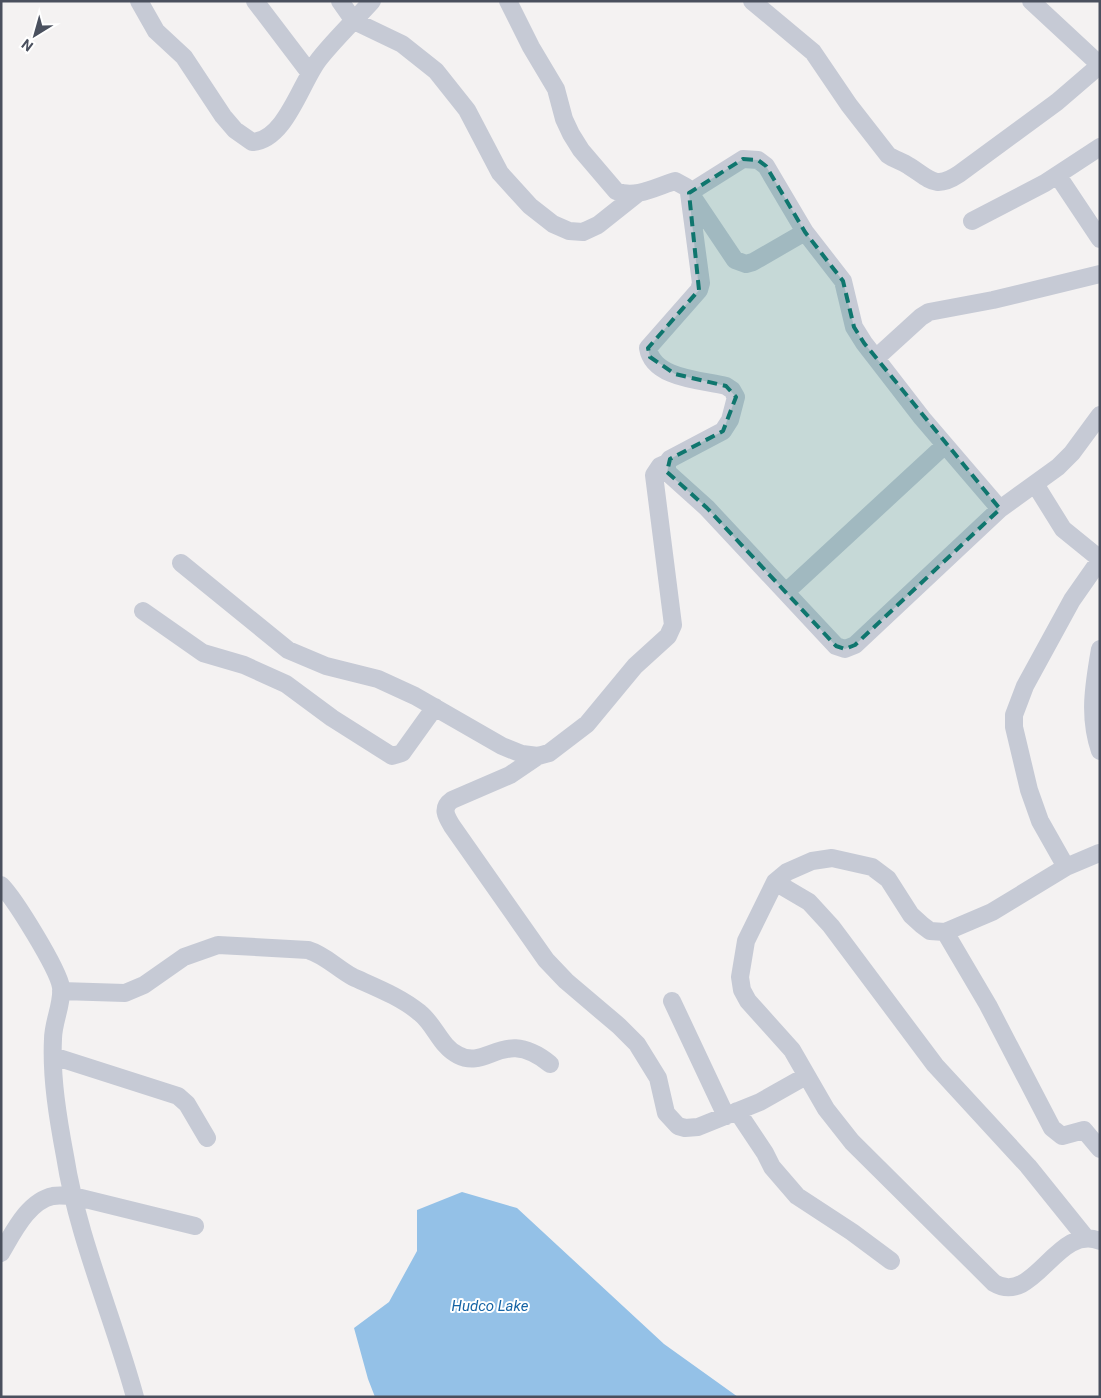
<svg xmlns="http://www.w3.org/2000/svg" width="1101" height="1398" font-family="Roboto,sans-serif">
  <rect width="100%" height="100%" fill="#f4f2f2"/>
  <path fill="#94c1e7" d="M462,1192L517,1208L664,1344L738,1397H375L368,1379L354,1328L389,1302L417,1251V1210Z"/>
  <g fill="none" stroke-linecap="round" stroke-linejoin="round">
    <path stroke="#c6cad5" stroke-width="18" d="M139,1L156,31L184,57L223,116L235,130L252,142C286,141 302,79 320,58C336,38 355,20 372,1
      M255,1L309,72
      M340,1L354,21L402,44L436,71L467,110L500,173L530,206L553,224L569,231L583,232L598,225L637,194
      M508,1L531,47L556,89L564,119L571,134L581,150L616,191C635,199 656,187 675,181L686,187L735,260L746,264L753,262L805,232
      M752,1L813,52L849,105L888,155C895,160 902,161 909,166C930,179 935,190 959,174L1057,102L1100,65
      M1031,1L1100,65
      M1058,176L1100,239
      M972,221L1045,183L1100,147
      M876,358L921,317L929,312L993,300L1100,274
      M1035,484L1063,529L1100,559
      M1000,509L922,418L864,343L854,327L843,281L805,232L766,166L758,160L743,159L689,193L701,283L699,290L648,348C653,379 702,380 726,386L732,390L736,397L730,420L723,431L670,459L667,463V472L707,508L836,646L845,649L855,645L1000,509L1058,467L1072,453L1100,415
      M181,563L288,650L326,666L378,679L415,696L502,746L522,754L538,756L549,753L587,724L635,666L668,636L673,625L654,475L660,466L667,463
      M786,592L945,445
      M143,611L203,653L244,665L286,684L332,718L392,756L402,753L435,707
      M1100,649C1094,684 1088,717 1100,751
      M538,756L510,775L452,800C441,808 446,816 452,826L546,960L566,981L619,1026L637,1044L658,1078L666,1113L678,1126L685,1128L698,1127L760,1102L806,1076
      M1099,853L1066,867L992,912L945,932L930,931L922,925L911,915L888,879L872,867L832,858L812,861L787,872L775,882L746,941L740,977L742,990L748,1001L792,1050L826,1109L852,1142L994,1283C1034,1307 1057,1223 1100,1241
      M1066,867L1040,821L1029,790L1014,727V715L1025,686L1072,600L1100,560
      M775,882L809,902L831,926L935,1065L1028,1166L1086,1238
      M1,885C15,899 58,969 61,987C63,1003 53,1022 53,1039C51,1077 58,1119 65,1156C78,1239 113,1316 135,1397
      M945,932L988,1005L1052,1128L1062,1136L1084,1130L1100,1149
      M61,991L125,993L144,985L184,957L218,945L308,950C325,955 338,969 353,977C375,987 401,997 420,1013C435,1025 441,1047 458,1055C488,1071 503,1026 550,1064
      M672,1001L726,1116
      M53,1056L178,1096L187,1104L207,1138
      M737,1111L765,1153L772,1167L797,1196L852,1232L891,1261
      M1,1253C13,1233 28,1201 53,1196C59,1195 67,1196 73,1196L195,1226"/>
  </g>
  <path fill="#0f766e" fill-opacity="0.2" stroke="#0f766e" stroke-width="4" stroke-dasharray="10 6" stroke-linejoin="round" d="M743,159L758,160L766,166L805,232L843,281L854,327L864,343L1000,509L855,645L845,649L836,646L707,508L667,472L670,459L723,431L736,397L726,386L675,374L650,357L648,348L699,290L689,193Z"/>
  <g text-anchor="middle" stroke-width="4" stroke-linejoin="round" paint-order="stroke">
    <g font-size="15" font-style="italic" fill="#1664a5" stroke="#fff">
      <text x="490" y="1311">Hudco Lake</text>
    </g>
  </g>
  <rect width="1101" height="1398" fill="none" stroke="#4a505e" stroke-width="5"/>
  <g transform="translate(35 35) rotate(217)" stroke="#ffffff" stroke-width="4" paint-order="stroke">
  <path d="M0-4L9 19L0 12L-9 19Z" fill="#4a505e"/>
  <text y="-8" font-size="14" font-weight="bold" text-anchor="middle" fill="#4a505e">N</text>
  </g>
</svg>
